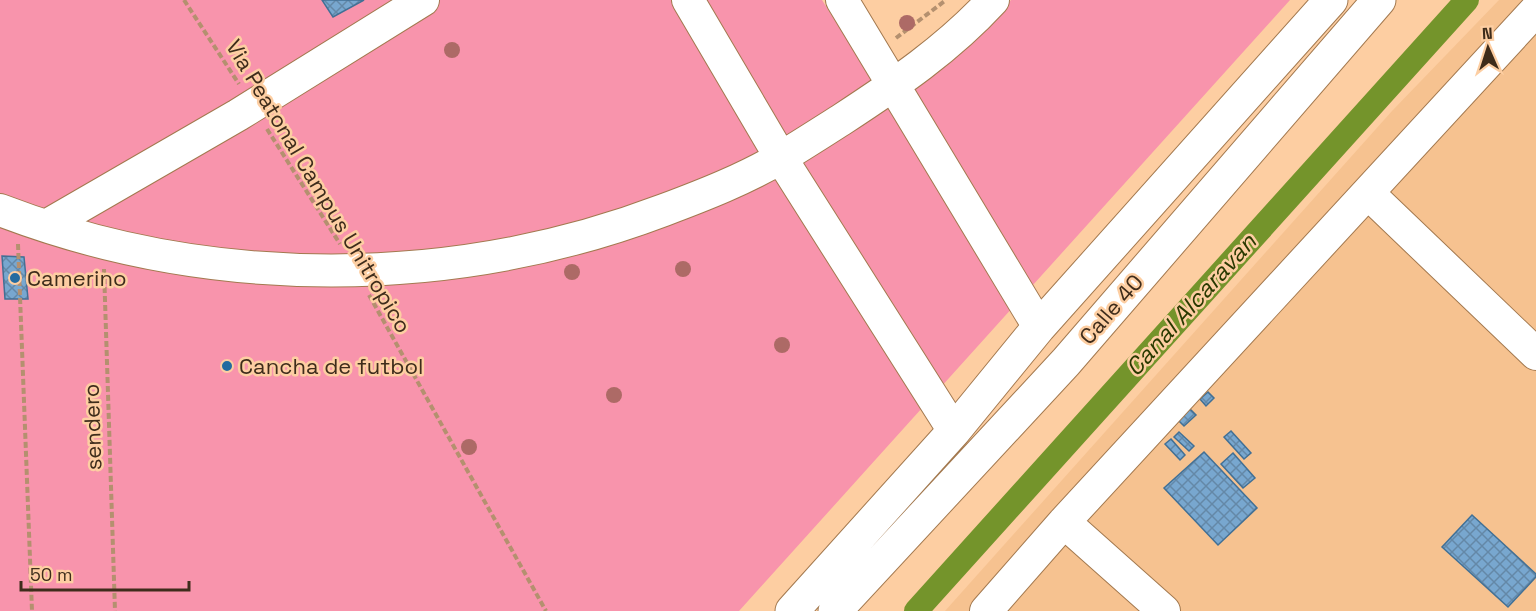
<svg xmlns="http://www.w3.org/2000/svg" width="1536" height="611" font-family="'Space Grotesk',sans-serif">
  <defs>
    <pattern id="building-cross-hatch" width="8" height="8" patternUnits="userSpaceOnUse" patternTransform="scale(1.5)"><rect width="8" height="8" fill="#78a7cf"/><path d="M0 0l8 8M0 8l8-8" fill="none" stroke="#6488a7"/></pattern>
  </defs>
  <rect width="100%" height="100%" fill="#fdcea2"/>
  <path fill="#f6c290" d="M1499,0H1536V611H945L1392,111Z"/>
  <path fill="#f894ac" d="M0,0H822L887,103L982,33L1011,0H1290L739,611H0Z"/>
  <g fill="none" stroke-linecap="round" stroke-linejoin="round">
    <path stroke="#74942b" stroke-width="24" d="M916,611L1467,0"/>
  </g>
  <path fill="url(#building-cross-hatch)" stroke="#427095" stroke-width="1.5" d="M322,0H364L333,17Z
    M2,256L24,257L28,299H5Z
    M1208,392L1214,398L1206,406L1200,399Z
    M1190,409L1196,415L1184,426L1178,420Z
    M1231,431L1251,453L1244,459L1224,437Z
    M1179,432L1194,446L1189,451L1174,437Z
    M1171,439L1185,455L1180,460L1165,444Z
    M1204,452L1257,508L1218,545L1164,488Z
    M1233,453L1255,478L1243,488L1221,464Z
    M1472,515L1536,574V577L1508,607L1442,547Z"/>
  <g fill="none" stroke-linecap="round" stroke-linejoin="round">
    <defs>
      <path id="minor" d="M688,0L781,158L954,431
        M842,0L1039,327
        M1369,194L1536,354
        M0,210C211,291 453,290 664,210C704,195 745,179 782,157C802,145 822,132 841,120C896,84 948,49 993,0
        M46,226L238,115L423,0
        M1064,522L1164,611
        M986,611L1064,522L1536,10"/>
      <path id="major" d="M792,611L954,431L1039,327L1331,0
        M835,611L1066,362L1379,0"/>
    </defs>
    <use href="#minor" stroke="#a3794f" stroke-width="34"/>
    <use href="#major" stroke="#a3794f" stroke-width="35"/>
    <path stroke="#b4906f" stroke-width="4" stroke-dasharray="6 3" stroke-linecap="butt" d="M184,0L239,84
      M896,38L946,0
      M267,129L340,244
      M18,244L32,611
      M104,269L115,611
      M369,295L546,611"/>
    <use href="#minor" stroke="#fff" stroke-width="32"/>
    <use href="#major" stroke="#fff" stroke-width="33"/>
  </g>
  <g fill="#ad6a66">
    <circle cx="907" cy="23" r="8"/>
    <circle cx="452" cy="50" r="8"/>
    <circle cx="683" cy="269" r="8"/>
    <circle cx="572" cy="272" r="8"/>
    <circle cx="782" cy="345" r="8"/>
    <circle cx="614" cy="395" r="8"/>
    <circle cx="469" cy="447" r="8"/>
  </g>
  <g fill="#246ba0" stroke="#fdcea2" stroke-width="2">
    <circle cx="15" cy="278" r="6"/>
    <circle cx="227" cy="366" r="6"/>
  </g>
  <g text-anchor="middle" stroke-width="5" stroke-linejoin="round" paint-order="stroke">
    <g font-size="22" fill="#3e2c1b" stroke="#fdcea2">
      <text transform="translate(319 186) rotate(59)" y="8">Via Peatonal Campus Unitropico</text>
      <text transform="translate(1111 309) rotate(-49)" y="8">Calle 40</text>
      <text transform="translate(92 427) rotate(-92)" y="8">sendero</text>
    </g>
    <g font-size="22" fill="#3e2c1b" stroke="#fdcea2" text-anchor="start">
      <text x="27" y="286">Camerino</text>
      <text x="239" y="374">Cancha de futbol</text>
    </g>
    <g font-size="24" font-style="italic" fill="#293900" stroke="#fdcea2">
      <text transform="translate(1191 305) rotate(-48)" y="8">Canal Alcaravan</text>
    </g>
  </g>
  <g transform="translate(1488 48) rotate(357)" stroke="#fdcea2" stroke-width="4.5" paint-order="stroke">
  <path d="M0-4.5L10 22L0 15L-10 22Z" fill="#3e2c1b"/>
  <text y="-9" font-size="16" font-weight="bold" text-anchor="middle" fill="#3e2c1b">N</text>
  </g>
  <path d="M21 581v9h168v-9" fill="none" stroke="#3e2c1b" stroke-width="3"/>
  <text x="30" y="581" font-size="18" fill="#3e2c1b" stroke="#fdcea2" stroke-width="4.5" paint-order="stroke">50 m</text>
</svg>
